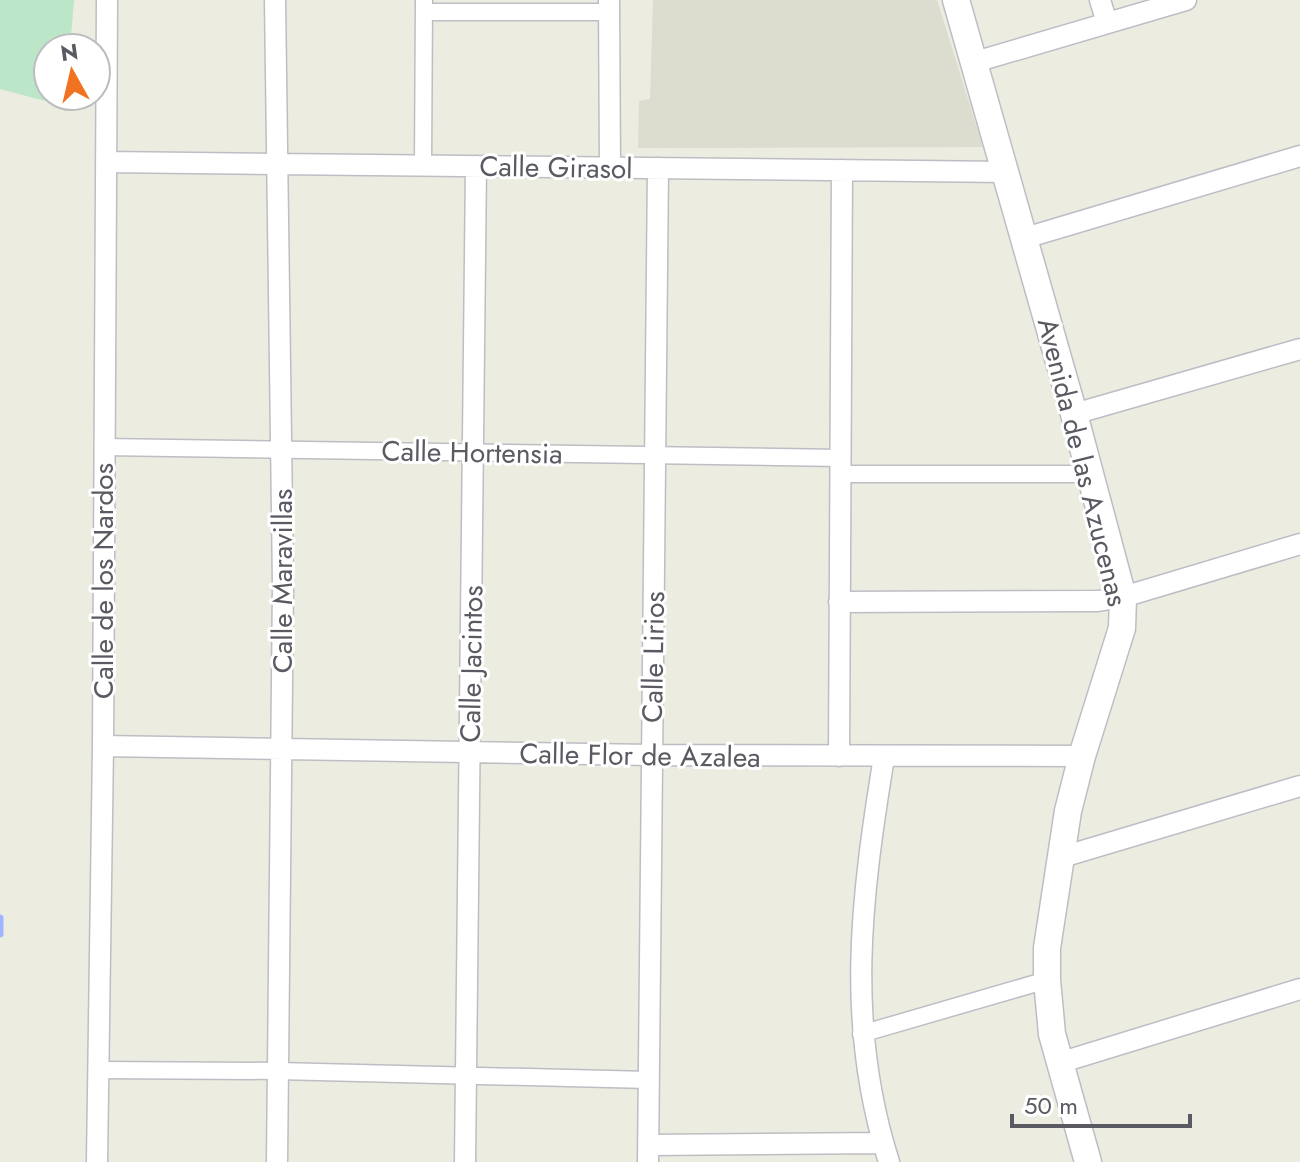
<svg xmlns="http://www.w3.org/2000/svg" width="1300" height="1162" font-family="Jost,sans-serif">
  <rect width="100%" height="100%" fill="#ecede0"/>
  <path fill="#dcddcf" d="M653,0H937L983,147L638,148L639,101L650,99Z"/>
  <path fill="#bbe6c8" d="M0,0H74L70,48H48V96H65L64,106L0,89Z"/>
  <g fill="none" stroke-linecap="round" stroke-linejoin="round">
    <path stroke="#9eb6ff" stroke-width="7" d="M0,918V934"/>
    <defs>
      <path id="pedestrian" d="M424,12H609
        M423,165L424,0
        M104,447L840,458
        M840,474H1091
        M861,1034L1047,980
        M98,1070L278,1071L649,1080"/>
      <path id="minor" d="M275,0L283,585L277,1162
        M609,0L610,168
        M1100,0L1107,23
        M975,62L1186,0
        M106,162L1006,172
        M1025,238L1300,156
        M1074,414L1300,349
        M839,602L1098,601L1123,597L1300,544
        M103,746L652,755L1082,756
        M839,756L842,170
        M884,757C861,898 845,1024 889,1162
        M1059,858L1300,786
        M1059,1063L1300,989
        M649,1145L883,1143
        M97,1162L103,746L107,0
        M465,1162L476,166
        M648,1162L658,168"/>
      <path id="tertiary" d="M956,0L1074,414L1123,597L1122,628L1082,756L1068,811L1047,948V980L1052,1034L1088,1162"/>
    </defs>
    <use href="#pedestrian" stroke="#bdbdc5" stroke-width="19"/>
    <use href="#minor" stroke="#bdbdc5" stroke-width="23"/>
    <use href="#tertiary" stroke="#bdbdc5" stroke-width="29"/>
    <use href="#pedestrian" stroke="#fff" stroke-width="16"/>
    <use href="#minor" stroke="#fff" stroke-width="20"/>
    <use href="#tertiary" stroke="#fff" stroke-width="26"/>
  </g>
  <g text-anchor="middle" stroke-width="6" stroke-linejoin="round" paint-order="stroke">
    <g font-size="28" fill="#595a62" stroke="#fff">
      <text transform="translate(556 167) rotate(1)" y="10">Calle Girasol</text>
      <text transform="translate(472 452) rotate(1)" y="10">Calle Hortensia</text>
      <text transform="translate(1083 462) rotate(76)" y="10">Avenida de las Azucenas</text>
      <text transform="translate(103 581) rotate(-90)" y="10">Calle de los Nardos</text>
      <text transform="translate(282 581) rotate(-90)" y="10">Calle Maravillas</text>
      <text transform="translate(653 657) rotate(-89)" y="10">Calle Lirios</text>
      <text transform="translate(471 664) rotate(-89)" y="10">Calle Jacintos</text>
      <text transform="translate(640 755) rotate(1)" y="10">Calle Flor de Azalea</text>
    </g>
  </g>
  <g transform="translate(72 72) rotate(352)"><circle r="38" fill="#ffffff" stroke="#bdbdc0" stroke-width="2"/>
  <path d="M0-6L14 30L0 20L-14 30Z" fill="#f17322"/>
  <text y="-12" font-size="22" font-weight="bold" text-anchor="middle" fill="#595a62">N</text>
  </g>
  <path d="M1012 1114v12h178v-12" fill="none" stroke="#595a62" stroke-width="4"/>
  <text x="1024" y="1114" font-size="24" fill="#595a62" stroke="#ffffff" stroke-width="6" paint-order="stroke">50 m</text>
</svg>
